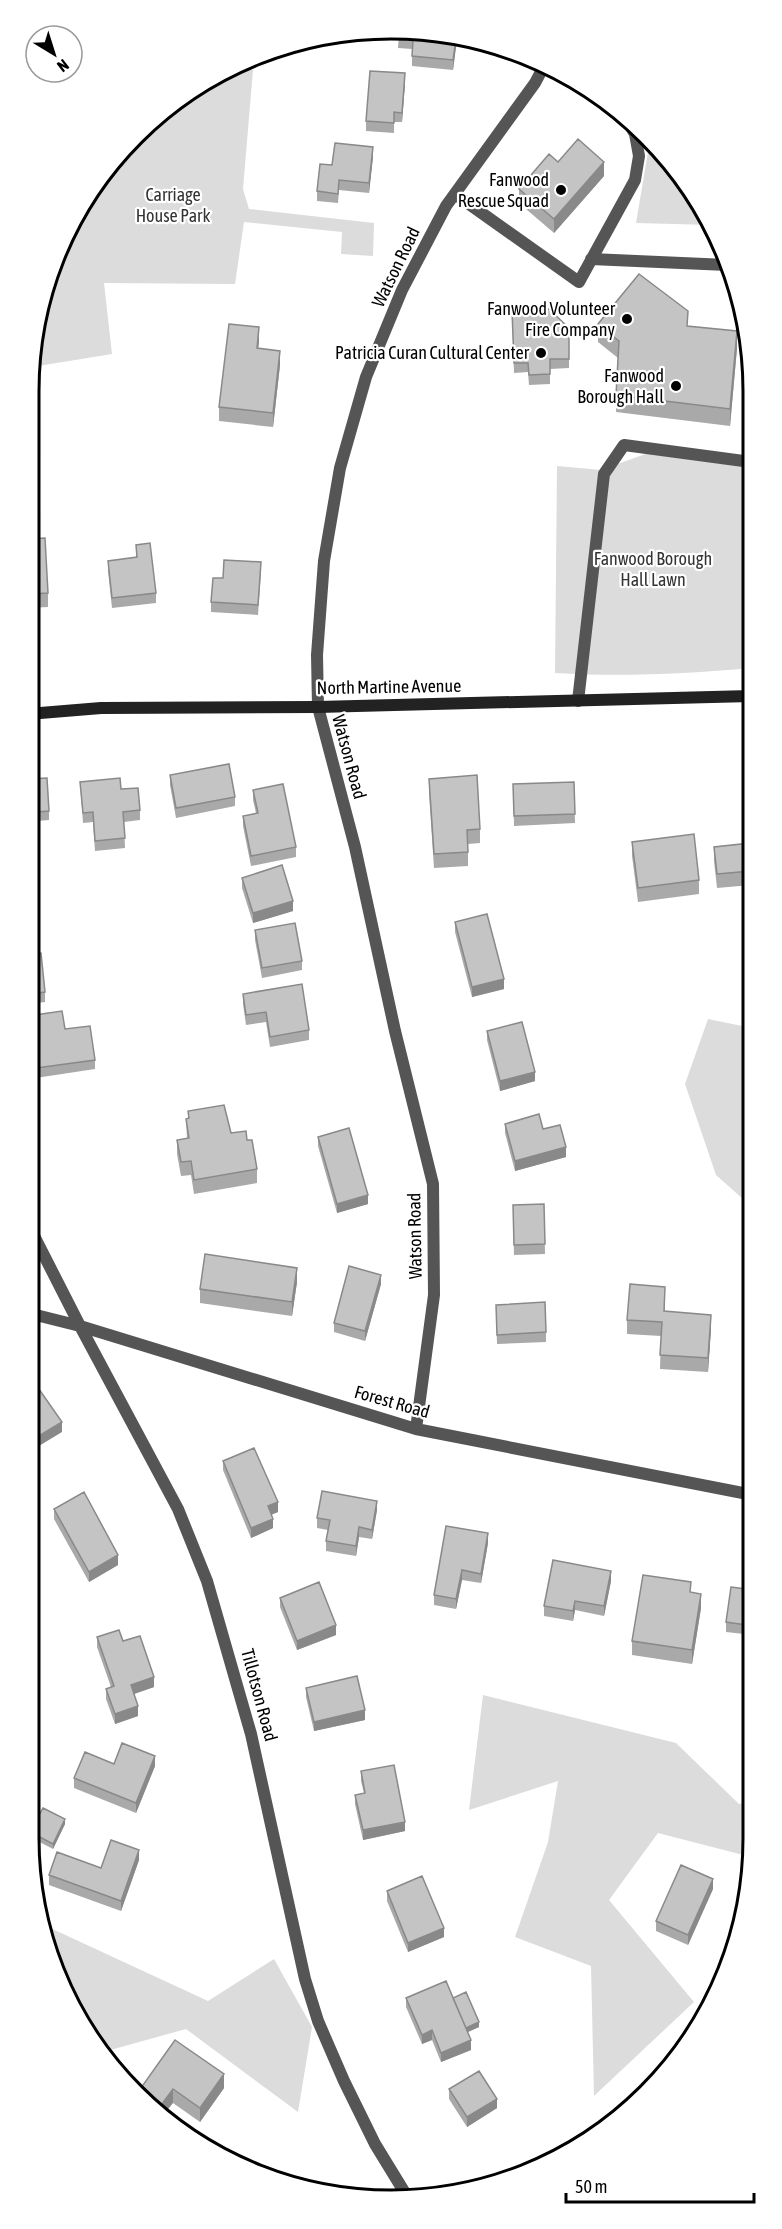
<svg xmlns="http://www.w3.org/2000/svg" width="782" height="2229" font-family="'Asap Condensed',sans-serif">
  <rect width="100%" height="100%" fill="#fff"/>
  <path fill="#dcdcdc" d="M237,68L253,70L243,189L249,209L374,223L373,256L341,254L342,232L244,222L235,284L104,283L112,354L32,367L41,298L103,171L209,77Z
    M650,140L663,152L712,225L636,223Z
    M651,452L751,466V668C685,674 621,677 555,673L557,466L601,470Z
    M708,1019L752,1028V1207L716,1175L685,1084Z
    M483,1695L676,1743L739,1804L753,1801L751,1857L658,1833L609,1900L694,2002L594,2096L591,1966L515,1937L548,1842L558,1781L469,1810Z
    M46,1926L208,2001L274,1959L312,2027L298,2112L186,2029L103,2052L56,1976Z"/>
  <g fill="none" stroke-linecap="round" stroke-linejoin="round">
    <path stroke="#555" stroke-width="12" d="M548,67L593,94
      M455,194L579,282L635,180L639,156L635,134L629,124
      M591,259L727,265
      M578,701L604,474L624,445L751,462"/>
    <path stroke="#555" stroke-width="12" d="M28,1224L80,1326L178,1509L207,1581L251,1734L305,1979L318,2021L344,2081L375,2144L405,2193
      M28,1313L80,1326L416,1429L753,1495
      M416,1429L434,1295L433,1184L395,1031L355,847L318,707L317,655L324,561L340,468L366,377L402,290L446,206L535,83L544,66"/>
    <path stroke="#222" stroke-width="12" d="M28,714L101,708L318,707L751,696"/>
  </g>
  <path fill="#a9a9a9" d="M399,35L457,39L453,70L412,66V49L398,48Z
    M405,83L402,122H394V133L366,131V121Z
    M373,157L369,193L339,190L338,203L317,201V191L332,165Z
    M558,162L604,176L554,233L519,203V189Z
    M512,310L569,328V368L550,369V384L529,385L528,372L514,373Z
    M598,324L737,348L730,426L616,412L618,358L598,342Z
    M259,341L258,348L280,365L273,427L219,421V407Z
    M28,539L48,593V607L28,608Z
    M136,545L156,593V603L112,608L108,571V561L136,558Z
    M261,572L258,615L211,612V602L223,578Z
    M170,775L235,797V806L176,818L170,785Z
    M28,779L49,811V820L37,821V831L28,832Z
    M429,779L480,829V843L468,844V866L434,868L429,793Z
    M80,782L121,789L140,810V820L124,822L125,848L95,851L93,822L83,823Z
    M574,782L575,823L514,826L513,784Z
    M253,790L296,847V857L251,866L243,826V816L256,813L253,800Z
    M749,831H751V885L717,888L714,861V847L749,843Z
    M632,842L699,880V894L638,902L632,856Z
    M242,878L293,911L253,923L242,888Z
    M455,922L504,989L472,997L455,932Z
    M255,930L302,961V970L262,978L255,940Z
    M28,955L45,992V1002L28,1004Z
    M243,994L309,1030V1040L270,1047L266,1022L246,1025L243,1004Z
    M28,1016L95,1060V1069L29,1079Z
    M487,1031L535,1081L500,1091L487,1040Z
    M188,1111L231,1133L247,1140L257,1169V1183L194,1194L191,1175L181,1176L177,1154V1140L187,1139L186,1119L188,1118Z
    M505,1124L543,1129L566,1157L515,1171L505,1133Z
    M318,1137L368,1204L337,1213L318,1146Z
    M544,1204L545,1254L514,1255L513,1205Z
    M297,1282L292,1316L200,1303V1289Z
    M381,1284L365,1341L334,1332V1323Z
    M665,1301V1311L711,1329L708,1372L660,1369L661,1336L627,1334V1320Z
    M496,1314L546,1332V1342L497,1344Z
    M752,1359L753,1387H751Z
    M223,1461L278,1512L271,1515L273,1528L251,1538L223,1470Z
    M54,1509L118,1565L89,1582L54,1519Z
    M377,1510L372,1539L359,1537L356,1556L326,1551V1541L328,1530L317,1528V1518Z
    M488,1543L481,1583L462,1580L456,1609L434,1605V1595Z
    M611,1581L604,1616L575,1610L573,1621L544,1616V1606Z
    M753,1590V1635L726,1632V1622Z
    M691,1592L701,1608L692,1664L632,1655V1641Z
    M280,1598L336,1635L297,1650L280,1607Z
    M97,1637L123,1641L154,1687L134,1694L138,1716L115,1724L106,1699V1689L111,1687L97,1647Z
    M306,1688L365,1720L314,1731L306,1697Z
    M114,1764L155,1766L136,1813L74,1788V1778Z
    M361,1771L405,1831L363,1840L355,1804V1795L364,1793L361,1781Z
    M65,1824L53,1849L30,1837V1832Z
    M139,1860L121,1911L49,1885V1875L101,1868Z
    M713,1889L688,1945L656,1931V1921Z
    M387,1891L444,1937L408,1952L387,1901Z
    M406,1998H453L479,2027L467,2032L471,2050L441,2062L432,2040L422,2044L406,2007Z
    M224,2074V2088L200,2122L173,2103L138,2092Z
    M449,2089L497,2108L467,2127L449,2099Z"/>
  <path fill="#898989" d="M456,39H457L453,70V60Z
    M405,73V83L402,122V113Z
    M373,147V157L369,193V183Z
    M604,162V176L554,233V219Z
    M259,327V341L257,362V348Z
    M737,331V348L730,426V409Z
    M280,351V365L273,427V413Z
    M293,901V911L253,923V913Z
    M504,979V989L472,997V987Z
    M535,1072V1081L500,1091V1081Z
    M566,1147V1157L515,1171V1161Z
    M368,1195V1204L337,1213V1204Z
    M297,1268V1282L292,1316V1302Z
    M381,1275V1284L365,1341V1331Z
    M711,1315V1329L708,1372V1358Z
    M62,1422V1432L29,1452V1442Z
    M377,1501V1510L372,1539V1530Z
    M278,1502V1512L268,1516V1506Z
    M273,1519V1528L251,1538V1528Z
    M359,1527V1537L356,1556V1546Z
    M488,1533V1543L481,1583V1574Z
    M118,1555V1565L89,1582V1572Z
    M462,1570V1580L456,1609V1599Z
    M611,1571V1581L604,1616V1606Z
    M701,1594V1608L692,1664V1650Z
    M575,1601V1610L573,1621V1611Z
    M336,1625V1635L297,1650V1641Z
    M154,1677V1687L131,1695V1685Z
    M138,1706V1716L115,1724V1714Z
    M365,1710V1720L314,1731V1722Z
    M155,1756V1766L136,1813V1803Z
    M65,1819V1824L53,1849V1844Z
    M405,1822V1831L363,1840V1830Z
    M139,1850V1860L121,1911V1901Z
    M713,1879V1889L688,1945V1935Z
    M444,1928V1937L408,1952V1943Z
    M479,2022V2027L466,2033V2028Z
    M432,2030V2040L422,2044V2035Z
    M471,2040V2050L441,2062V2053Z
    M224,2074V2088L200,2122V2108Z
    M173,2089V2103L165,2113L159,2108Z
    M497,2099V2108L467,2127V2117Z"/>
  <path fill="#c4c4c4" stroke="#898989" stroke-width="1.5" d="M399,35L456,39L453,60L412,56L413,40L398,38Z
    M370,71L405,73L402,113L394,112V123L366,121Z
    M578,139L604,162L554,219L519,189L549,154L558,162Z
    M335,143L373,147L369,183L339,180L338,194L317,191L320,164L332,165Z
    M639,274L688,311L687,326L737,331L730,409L616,395L619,341L598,324Z
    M549,309L569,328V359H550V374L529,375L528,363H514L512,310Z
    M229,324L259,327L257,348L280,351L273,413L219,407Z
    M45,538L48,593L28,594V539Z
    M150,543L156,593L112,598L108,561L137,557L136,545Z
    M224,560L261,562L258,605L211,602L213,578H223Z
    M229,764L235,797L176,808L170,775Z
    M477,775L480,829L467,830L468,852L434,854L429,779Z
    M47,778L49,811L37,812V822H28V779Z
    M120,778L121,789L138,788L140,810L123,812L125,838L95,841L93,812L83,813L80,782Z
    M574,782L575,814L514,816L513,784Z
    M283,784L296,847L251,856L243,816L258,813L253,790Z
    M749,831H751V871L717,874L714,847L750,843Z
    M694,834L699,880L638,888L632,842Z
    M282,865L293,901L253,913L242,878Z
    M487,914L504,979L472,987L455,922Z
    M295,923L302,961L262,968L255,930Z
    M41,953L45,992L28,994V955Z
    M302,984L309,1030L270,1037L266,1012L246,1015L243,994Z
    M62,1011L65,1029L90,1026L95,1060L29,1069L28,1016Z
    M522,1022L535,1072L500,1081L487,1031Z
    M224,1105L231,1133L246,1131L247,1140H252L257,1169L194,1180L191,1161L181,1162L177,1140L189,1138L186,1119L189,1118L188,1111Z
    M539,1114L543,1129L560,1125L566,1147L515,1161L505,1124Z
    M349,1128L368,1195L337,1204L318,1137Z
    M544,1204L545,1244L514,1245L513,1205Z
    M205,1254L297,1268L292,1302L200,1289Z
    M349,1266L381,1275L365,1331L334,1323Z
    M630,1284L665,1287L664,1311L711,1315L708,1358L660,1355L662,1322L627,1320Z
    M545,1302L546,1332L497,1335L496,1305Z
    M752,1359L753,1378H751Z
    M34,1382L62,1422L29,1442L28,1385Z
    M254,1448L278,1502L268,1506L273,1519L251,1528L223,1461Z
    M322,1491L377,1501L372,1530L359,1527L356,1546L326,1541L330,1520L317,1518Z
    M84,1492L118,1555L89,1572L54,1509Z
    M446,1526L488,1533L481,1574L462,1570L456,1599L434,1595Z
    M553,1560L611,1571L604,1606L575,1601L573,1611L544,1606Z
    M643,1575L691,1582L690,1592L701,1594L692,1650L632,1641Z
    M319,1582L336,1625L297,1641L280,1598Z
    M731,1587L753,1590V1626L726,1622Z
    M119,1630L123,1641L140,1636L154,1677L131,1685L138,1706L115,1714L106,1689L114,1686L97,1637Z
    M357,1676L365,1710L314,1722L306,1688Z
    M122,1743L155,1756L136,1803L74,1778L85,1752L114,1764Z
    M394,1765L405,1822L363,1830L355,1795L365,1793L361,1771Z
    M43,1808L65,1819L53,1844L30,1832Z
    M111,1840L139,1850L121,1901L49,1875L57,1852L101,1868Z
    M681,1865L713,1879L688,1935L656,1921Z
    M422,1876L444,1928L408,1943L387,1891Z
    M446,1981L471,2040L441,2053L432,2030L422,2035L406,1998Z
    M466,1992L479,2022L466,2028L453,1998Z
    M175,2040L224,2074L200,2108L173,2089L159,2108L138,2092Z
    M479,2071L497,2099L467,2117L449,2089Z"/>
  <g fill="#000" stroke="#fff" stroke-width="2">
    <circle cx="561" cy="190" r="6"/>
    <circle cx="627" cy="319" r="6"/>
    <circle cx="541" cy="353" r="6"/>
    <circle cx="676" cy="386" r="6"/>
  </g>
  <g text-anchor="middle" stroke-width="4.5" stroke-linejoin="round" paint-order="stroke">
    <g font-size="18" fill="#000" stroke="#fff" text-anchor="end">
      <text x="549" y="186">Fanwood<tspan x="549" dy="21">Rescue Squad</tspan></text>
      <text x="615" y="315">Fanwood Volunteer<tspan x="615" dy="21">Fire Company</tspan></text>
      <text x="529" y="359">Patricia Curan Cultural Center</text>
      <text x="664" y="382">Fanwood<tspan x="664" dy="21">Borough Hall</tspan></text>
    </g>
    <g font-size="18" fill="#333" stroke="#fff">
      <text x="173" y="201">Carriage<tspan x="173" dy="21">House Park</tspan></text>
      <text x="653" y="565">Fanwood Borough<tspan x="653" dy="21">Hall Lawn</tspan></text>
    </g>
    <g font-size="18" fill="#000" stroke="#fff">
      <text transform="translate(396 267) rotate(-64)" y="6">Watson Road</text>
      <text transform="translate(389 687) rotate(-1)" y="6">North Martine Avenue</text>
      <text transform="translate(349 757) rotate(75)" y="6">Watson Road</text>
      <text transform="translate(415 1236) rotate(-91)" y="6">Watson Road</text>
      <text transform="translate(392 1402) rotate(16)" y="6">Forest Road</text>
      <text transform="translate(259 1695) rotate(75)" y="6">Tillotson Road</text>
    </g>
  </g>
  <path d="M0 0H782V2229H0ZM391 39H391A352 352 0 0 1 743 391V1838A352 352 0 0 1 391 2190H391A352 352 0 0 1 39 1838V391A352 352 0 0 1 391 39Z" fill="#fff" fill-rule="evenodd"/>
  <path fill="none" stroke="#000" stroke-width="3" d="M391 39H391A352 352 0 0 1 743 391V1838A352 352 0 0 1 391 2190H391A352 352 0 0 1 39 1838V391A352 352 0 0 1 391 39Z"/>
  <g transform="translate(54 54) rotate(142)"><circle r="28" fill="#ffffff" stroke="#999999" stroke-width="1.5"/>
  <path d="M0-4.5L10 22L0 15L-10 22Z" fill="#000000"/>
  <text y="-9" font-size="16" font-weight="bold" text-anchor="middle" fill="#000000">N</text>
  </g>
  <path d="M566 2193v9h188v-9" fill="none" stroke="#000000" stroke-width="3"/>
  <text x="575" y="2193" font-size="18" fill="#000000" stroke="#ffffff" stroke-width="4.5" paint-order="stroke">50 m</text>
</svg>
